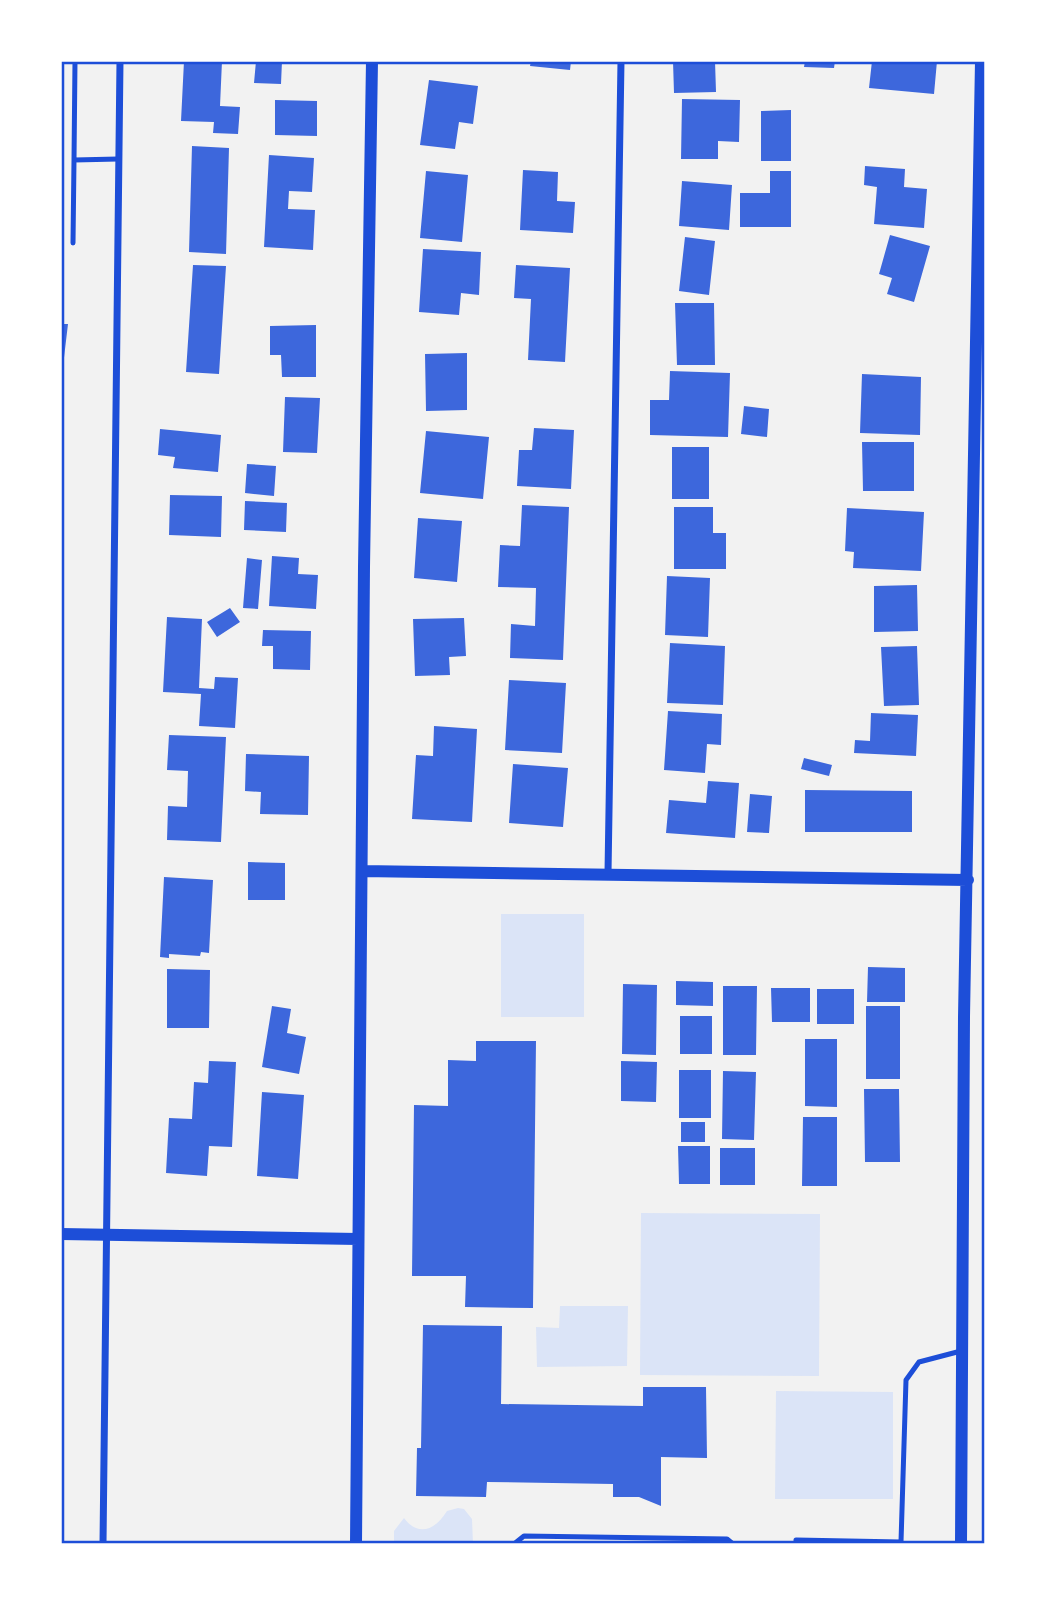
<svg xmlns="http://www.w3.org/2000/svg" width="1046" height="1605" font-family="'Source Serif 4',serif">
  <rect width="100%" height="100%" fill="#f2f2f2"/>
  <path fill="#dbe4f7" d="M501,914H584V1017H501Z
    M641,1213L820,1214L819,1376L640,1375Z
    M560,1306H628L627,1366L537,1367L536,1327L559,1328Z
    M776,1391L893,1392V1499H775Z
    M458,1508L464,1509L472,1519L473,1544H394V1531L404,1518C419,1538 436,1529 447,1511Z"/>
  <path fill="#3d67dc" d="M184,61H222L220,106L240,107L238,134L213,133L214,122L181,121Z
    M256,61H282L281,84L254,83Z
    M531,61H571L570,70L530,66Z
    M673,61H715L716,92L674,93Z
    M805,61H835L834,68L804,67Z
    M872,61H937L934,94L869,88Z
    M429,80L478,86L473,124L459,122L455,149L420,145Z
    M682,99L740,100L739,142L718,141V159H681Z
    M275,100L317,101V136L275,135Z
    M791,110V161H761V111Z
    M192,146L229,148L226,254L189,252Z
    M269,155L314,158L312,192L289,191L288,209L315,210L313,250L264,247Z
    M865,166L905,169L904,187L927,189L924,228L874,224L877,187L864,185Z
    M523,170L558,172L557,201L575,202L573,233L520,230Z
    M426,171L468,175L462,242L420,238Z
    M770,171H791V227H740V193H770Z
    M682,181L732,185L729,230L679,226Z
    M890,235L930,246L914,302L887,294L892,278L879,274Z
    M685,237L715,241L709,295L679,291Z
    M423,249L481,252L479,295L461,293L459,315L419,312Z
    M193,265L226,266L219,374L186,372Z
    M516,265L570,268L565,362L528,360L531,299L514,298Z
    M675,303H714L715,365H677Z
    M61,324H68L63,366H61Z
    M316,325V377H282L281,355H270V326Z
    M467,353V410L426,411L425,354Z
    M670,371L730,373L728,437L650,435V400H669Z
    M862,374L921,377L920,435L860,433Z
    M285,397L320,398L317,453L283,452Z
    M744,406L769,409L767,437L741,434Z
    M534,428L574,430L571,489L517,486L519,450H532Z
    M160,429L221,435L218,472L173,468L175,457L158,455Z
    M426,431L489,437L483,499L420,493Z
    M862,442H914V491H863Z
    M672,447H709V499H672Z
    M247,464L276,466L274,496L245,493Z
    M170,495L222,496L221,537L169,535Z
    M245,501L287,503L286,532L244,530Z
    M522,505L569,507L563,660L510,658L511,624L535,626L536,588L498,587L500,545L520,546Z
    M674,507H713V533H726V569H674Z
    M847,508L924,512L921,571L853,568L854,552L845,551Z
    M418,518L462,521L457,582L414,578Z
    M272,556L299,558L298,574L318,575L316,609L269,606Z
    M247,558L262,560L258,609L243,608Z
    M667,576L710,578L708,637L665,635Z
    M917,585L918,631L874,632V586Z
    M230,608L240,622L217,637L207,622Z
    M167,617L202,619L199,688L214,689L215,677L238,678L235,728L199,726L201,694L163,692Z
    M464,618L466,656L449,657L450,675L415,676L413,619Z
    M263,630L311,631L310,670L273,669V646H262Z
    M670,643L725,646L723,705L667,703Z
    M917,646L919,705L884,706L881,647Z
    M509,680L566,683L562,753L505,750Z
    M668,711L722,714L721,745L707,744L705,773L664,770Z
    M871,713L918,715L916,756L854,753L855,740L870,741Z
    M434,726L477,729L472,822L412,819L416,755L433,756Z
    M169,735L226,737L221,842L167,840L168,806L187,807L188,771L167,770Z
    M246,754L309,756L308,815L260,814L261,792L245,791Z
    M804,758L832,765L829,776L801,769Z
    M513,764L568,768L563,827L509,823Z
    M708,781L739,783L735,838L666,833L669,800L706,803Z
    M805,790L912,791V832H805Z
    M750,794L772,796L769,833L747,832Z
    M248,862L285,863V900H248Z
    M164,877L213,880L209,953L201,952L200,956L169,954V958L160,957Z
    M868,967L905,968V1002H867Z
    M167,969L210,970L209,1028H167Z
    M676,981L713,982V1006L676,1005Z
    M623,984L657,985L656,1055L622,1054Z
    M723,986H757L756,1055H723Z
    M771,988H810V1022H772Z
    M817,989H854V1024H817Z
    M272,1006L291,1009L287,1033L306,1037L299,1074L262,1067Z
    M866,1006H900V1079H866Z
    M680,1016H712V1054H680Z
    M805,1039H837V1107L805,1106Z
    M476,1041H536L533,1308L465,1307L466,1276H412L414,1105L448,1106V1060L476,1061Z
    M209,1061L236,1062L232,1147L209,1146L207,1176L166,1173L169,1118L192,1119L194,1082L208,1083Z
    M621,1061L657,1062L656,1102L621,1101Z
    M679,1070H711V1118H679Z
    M723,1071L756,1072L754,1140L722,1139Z
    M864,1089H899L900,1162H865Z
    M262,1092L304,1095L298,1179L257,1176Z
    M803,1117H837V1186H802Z
    M681,1122H705V1142H681Z
    M678,1146H710V1184H679Z
    M720,1148H755V1185H720Z
    M423,1325L502,1326L501,1404L643,1406V1387H706L707,1458L661,1457V1506L639,1497H613V1484L487,1482L486,1497L416,1496L417,1448H421Z"/>
  <g fill="none" stroke-linecap="round" stroke-linejoin="round">
    <path stroke="#1d4ed8" stroke-width="5" d="M74,160L75,61
      M73,243L74,160L118,159
      M514,1544L524,1536L727,1539L733,1544
      M796,1544V1540L901,1542L906,1380L919,1362L961,1351"/>
    <path stroke="#1d4ed8" stroke-width="7" d="M608,873L621,61
      M103,1544L120,61"/>
    <path stroke="#1d4ed8" stroke-width="12" d="M362,871L968,880
      M61,1234L358,1239
      M356,1544L364,567L372,61
      M961,1544L964,1017L981,61"/>
  </g>
  <rect width="1046" height="1605" fill="none" stroke="#ffffff" stroke-width="126"/>
  <rect x="63" y="63" width="920" height="1479" fill="none" stroke="#1d4ed8" stroke-width="2.5"/>
</svg>
